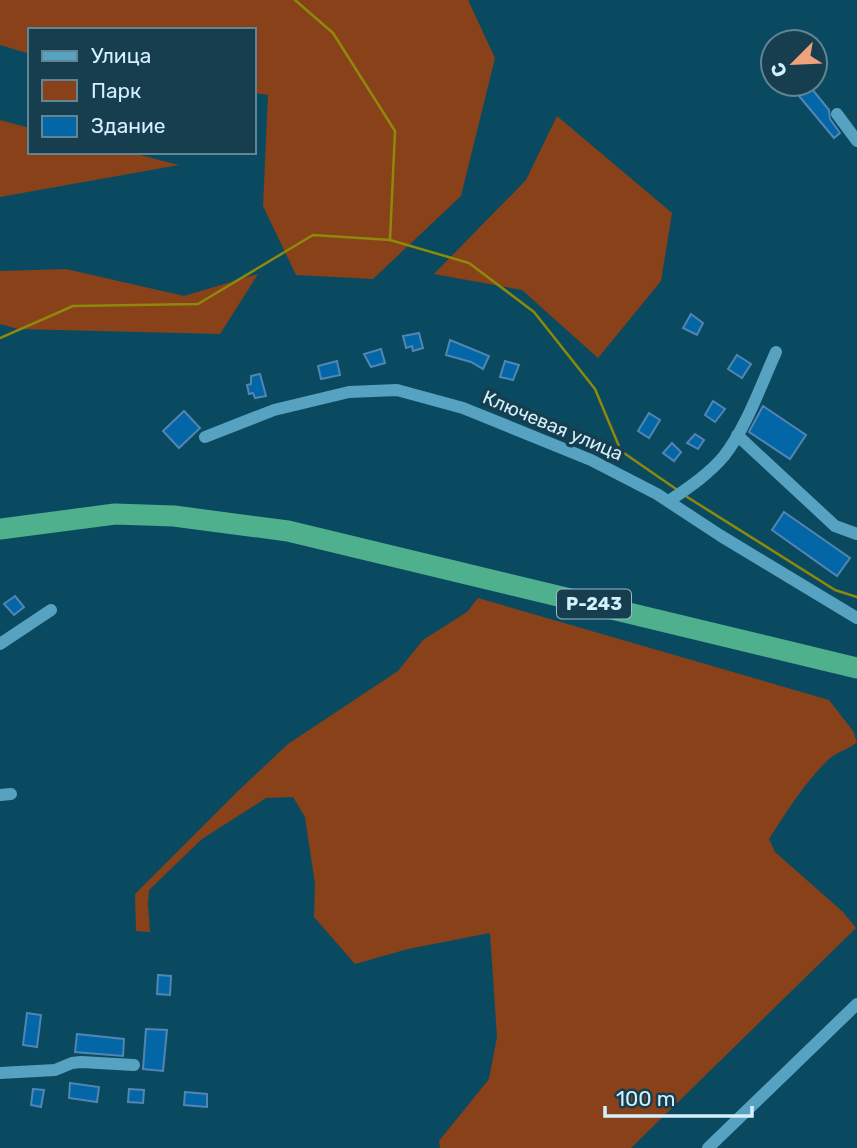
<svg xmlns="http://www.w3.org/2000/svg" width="857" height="1148" font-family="Rubik,sans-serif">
  <rect width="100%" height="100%" fill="#0a4a60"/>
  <path fill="#884119" d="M0,0H468L495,58L461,196L373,279L296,275L263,206L268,95L254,93V30H30V54L0,45Z
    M557,116L672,213L661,281L598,358L522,290L434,274L526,180Z
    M0,120L30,128V152H128L179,165L0,197Z
    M66,269L184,296L258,274L220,334L18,329L0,324V271Z
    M478,598L829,700L853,731L857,742C850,749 838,751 829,759C806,781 786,812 769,839L775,852L843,912L856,928L631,1148H440L439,1141L489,1079L497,1037L490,933L408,949L355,964L314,917L315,884L305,817L293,797L266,798L202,839L149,890L148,904L150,932L136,931L135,894L237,792L288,744L398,671L423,640L467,612Z"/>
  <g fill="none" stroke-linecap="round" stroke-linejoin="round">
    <path stroke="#8e890a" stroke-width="2.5" d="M295,0L333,33L395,131L390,240
      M0,338L73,306L198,304L313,235L390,240L469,263L534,312L595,389L621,451L676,489
      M684,495L835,590L857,597"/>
  </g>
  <path fill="#0366a7" stroke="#5385b2" stroke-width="2" d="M789,84H808L829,110L830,119L840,133L834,138Z
    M691,314L703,323L697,335L683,328Z
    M419,333L423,348L413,351L412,346L406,348L403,336Z
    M450,340L489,356L483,369L471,362L446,355Z
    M381,349L385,363L371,367L364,354Z
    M737,355L751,364L742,378L728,369Z
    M337,361L340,375L321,379L318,366Z
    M505,361L519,365L513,380L500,377Z
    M260,374L266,396L255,398L253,393L249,394L247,385L251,384V376Z
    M713,401L725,409L715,422L705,415Z
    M763,406L806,435L790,459L749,432Z
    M184,411L200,428L179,448L163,431Z
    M649,413L660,420L649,438L638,431Z
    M695,434L704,440L698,449L687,443Z
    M672,443L681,452L674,461L663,453Z
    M784,512L850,558L837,576L772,530Z
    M15,596L24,607L14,615L4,604Z
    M158,975L171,976L170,995L157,994Z
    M27,1013L41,1015L37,1047L23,1045Z
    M146,1029L167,1030L163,1071L143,1069Z
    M77,1034L124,1039L123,1056L75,1052Z
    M70,1083L99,1087L97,1102L69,1098Z
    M33,1089L44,1090L41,1107L31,1105Z
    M129,1089L144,1090L143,1103L128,1102Z
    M185,1092L207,1094V1107L184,1105Z"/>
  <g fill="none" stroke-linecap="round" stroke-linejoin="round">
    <path stroke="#57a2c1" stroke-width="12" d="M837,114L857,141
      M737,435L835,526L857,534
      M205,437L274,410L349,392L397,390L463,408L591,460L657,494L721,536L857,618
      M669,501C688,488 709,474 724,456C746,428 761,385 776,352
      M0,644L51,610
      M0,795L11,794
      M0,1073L55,1070L72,1063L81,1062L134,1065
      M708,1148L857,1004"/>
    <path stroke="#4fb08d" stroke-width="21" d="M0,529L115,514L174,516L288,531L857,668"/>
  </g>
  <g text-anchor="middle" stroke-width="7" stroke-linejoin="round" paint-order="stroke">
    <rect fill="#163e4e" stroke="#9abbc8" stroke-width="2" x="557" y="589.5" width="74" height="29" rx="5"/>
    <g font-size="18" font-weight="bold" fill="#d3f0fd">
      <text x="594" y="610">Р-243</text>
    </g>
    <g font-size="19" fill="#d3f0fd" stroke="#163e4e">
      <text transform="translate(553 425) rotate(23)" y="7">Ключевая улица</text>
    </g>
  </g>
  <rect x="28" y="28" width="228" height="126" fill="#163e4e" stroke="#628594" stroke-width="2"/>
  <rect x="42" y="51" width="35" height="10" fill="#57a2c1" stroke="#628594" stroke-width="2"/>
  <text x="91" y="63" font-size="21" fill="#d3f0fd">Улица</text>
  <rect x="42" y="80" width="35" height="21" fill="#884119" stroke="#628594" stroke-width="2"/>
  <text x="91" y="98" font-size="21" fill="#d3f0fd">Парк</text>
  <rect x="42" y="116" width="35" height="21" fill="#0366a7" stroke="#628594" stroke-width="2"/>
  <text x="91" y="133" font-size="21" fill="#d3f0fd">Здание</text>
  <g transform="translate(794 63) rotate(246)"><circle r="33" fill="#163e4e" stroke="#628594" stroke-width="2"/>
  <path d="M0-5L12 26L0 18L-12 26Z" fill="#f0a27a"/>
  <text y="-10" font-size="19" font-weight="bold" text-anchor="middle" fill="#d3f0fd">С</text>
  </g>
  <path d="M605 1106v10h147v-10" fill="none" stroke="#d3f0fd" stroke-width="3.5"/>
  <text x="616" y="1106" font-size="21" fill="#d3f0fd" stroke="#163e4e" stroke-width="5" paint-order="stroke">100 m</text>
</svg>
